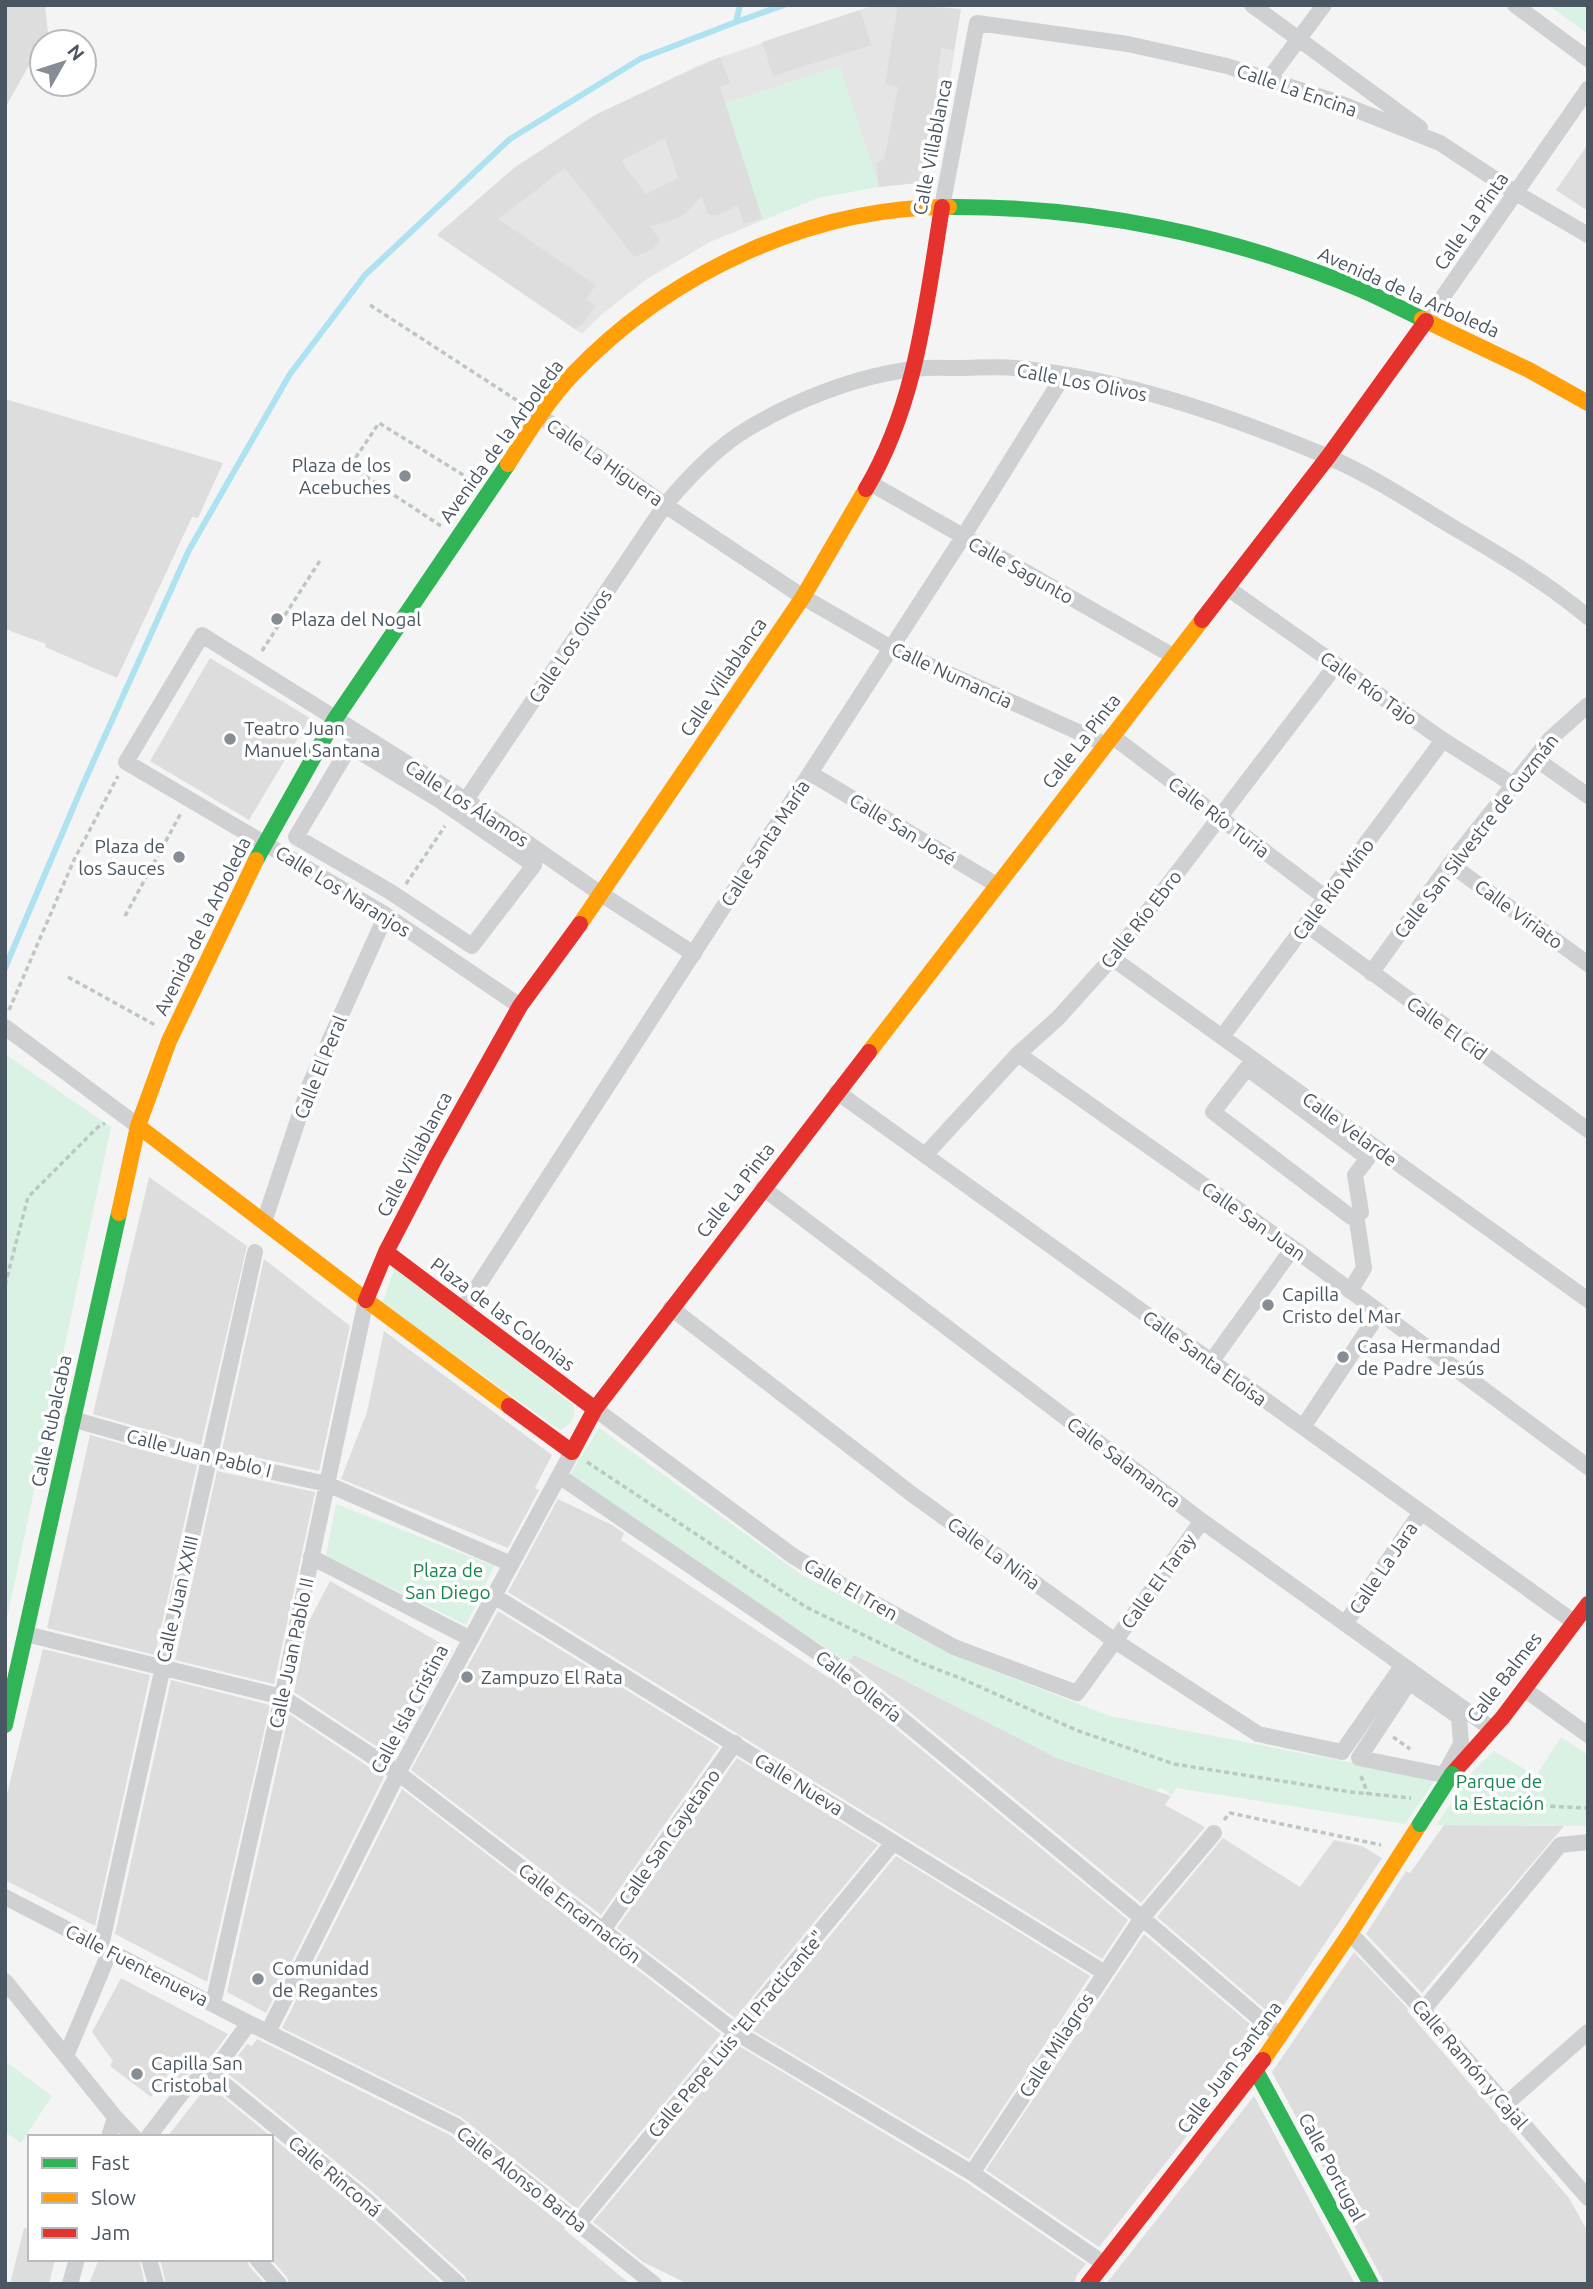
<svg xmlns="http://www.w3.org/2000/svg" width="1593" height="2289" font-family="Ubuntu,sans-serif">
  <rect width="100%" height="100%" fill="#f4f4f4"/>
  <path fill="#e6e5e6" d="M875,5H920L961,9L936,168L924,167L926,182L866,188L817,198L710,242L647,279L602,314L582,334L437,235L514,168L595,115L706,62Z"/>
  <path fill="#d9f2e3" d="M1548,5H1588V34Z
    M840,66L879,187L817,198L763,220L725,103Z
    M5,1054L111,1127L5,1628Z
    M395,1267L573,1405C576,1418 572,1424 560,1430L382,1304Z
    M599,1428L802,1575L950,1654L1110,1716L1436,1779L1405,1824L1176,1788L1172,1795L1160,1787L1157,1791L1059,1759L856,1655L847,1662L569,1476Z
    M336,1504L494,1566L466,1625L326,1556Z
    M1561,1737L1588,1755V1826L1436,1825L1473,1771L1494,1751L1536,1776Z
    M5,2061L52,2096L21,2143L5,2132Z"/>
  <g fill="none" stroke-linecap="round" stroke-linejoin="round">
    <path stroke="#aee2f0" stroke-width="6" d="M736,22L784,5
      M5,968L85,780L189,550L290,374L365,275L510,139L640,59L736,22L740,5"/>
  </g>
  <path fill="#ddddde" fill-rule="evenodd" d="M5,5H45L49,42H42V52L36,53L5,108Z
    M898,5L961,9L954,50L941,48L937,81L949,83L936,168L924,166L926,182L879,187L876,162L884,160L898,87L885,84Z
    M860,10L872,45L773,76L762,42Z
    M720,57L730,83L720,87L762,218L744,224L738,205L718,215H708L702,196L685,214L671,221L650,226L660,240L653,249L634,257L565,168L498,219L596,285L586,299L595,306L584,323L575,329L437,235L514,168L595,115ZM665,138L678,178L646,194L621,161Z
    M1588,144V211L1556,190Z
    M5,399L223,463L198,518L192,517L117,678L45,647L46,644L5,629Z
    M210,658L310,718L249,820L150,761Z
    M149,1177L247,1246L201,1445L93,1414Z
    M264,1259L350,1326L319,1471L222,1450Z
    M384,1331L552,1455L535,1488L539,1490L508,1548L341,1479L367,1412Z
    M90,1435L197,1465L155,1655L47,1628Z
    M217,1471L315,1492L274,1684L175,1660Z
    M558,1499L612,1525L624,1533L621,1540L829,1678L832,1676L1128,1920L1102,1959L508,1592Z
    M330,1581L453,1650L394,1758L294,1692L308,1623Z
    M498,1611L719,1747L601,1915L411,1770Z
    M43,1649L150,1675L95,1926L5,1880V1802Z
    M855,1655L1059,1759L1171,1796L1165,1805L1205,1827L1141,1903L848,1661Z
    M171,1680L270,1705L207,1982L115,1934Z
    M289,1714L384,1777L266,2013L227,1992Z
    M737,1758L878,1845L735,2018L617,1928Z
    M402,1789L721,2034L577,2209L461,2117L282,2028Z
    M1444,1825L1564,1826L1422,1993L1366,1934L1406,1871L1410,1873Z
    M1223,1838L1300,1887L1334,1840L1362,1846L1382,1858L1275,2018L1157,1917Z
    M896,1856L1090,1976L969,2159L752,2030Z
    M1144,1934L1263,2035L1245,2063L1099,2247L986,2170Z
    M1354,1952L1408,2009L1407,2011L1569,2198L1588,2232V2284H1385L1272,2072Z
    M121,1978L228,2034L212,2056L181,2079L169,2073L151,2097L110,2066L113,2061L92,2032Z
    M257,2039L450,2135L565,2227L564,2229L630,2284H468L465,2276L373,2192L226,2072L247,2044L252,2046Z
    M739,2046L966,2182L1086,2264L1077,2275L1074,2284H688L643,2262L593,2222Z
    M208,2085L359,2208L442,2284H289L287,2277L271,2259V2137H167Z
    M1254,2096L1355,2284H1106Z
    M24,2228L30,2229V2259H55L49,2284H10Z
    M99,2259H139L145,2284H89Z
    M160,2259H247L249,2266L265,2284H166Z"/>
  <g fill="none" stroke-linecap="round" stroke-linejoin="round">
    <path stroke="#bcc7c4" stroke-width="3.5" stroke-dasharray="5 3.5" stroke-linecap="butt" d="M370,305L524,405
      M441,526L350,466L379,423L473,481
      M262,651L321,559
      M406,884L445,826
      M125,916L181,813
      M68,977L155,1025
      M9,1010L74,860L118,776
      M5,1285L28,1197L98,1127L105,1123
      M587,1462L806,1607L921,1663L960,1678L1076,1730L1174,1764L1351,1792L1411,1798
      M1393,1737L1410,1749
      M1361,1776L1368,1794
      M1457,1802L1588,1808
      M1224,1820L1230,1813L1381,1845"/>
    <path stroke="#ced0d2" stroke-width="16" d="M1252,5L1420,128
      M1515,5L1588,59
      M1269,79L1324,5
      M942,207L977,23L1128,44L1227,66L1334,101L1440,143L1516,193L1588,235
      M1426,321L1588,89
      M540,416L665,505L803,597L891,648L1105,744
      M870,483L1173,656
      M1226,587L1443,740L1514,785
      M1112,736L1326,898
      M350,746L439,800L534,865L472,946L389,891L296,837Z
      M1536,759L1588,796
      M810,773L997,885
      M466,800L665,505C687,479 710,454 738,435C787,403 857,375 915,369C929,367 944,368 958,368C977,368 997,366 1016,368C1117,377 1233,417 1326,456C1371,475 1414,504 1456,529C1502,556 1547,583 1588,617
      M1450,864L1588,964
      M1307,925L1588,1130
      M1112,958L1588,1300
      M1371,973L1450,864L1550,739L1588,705
      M520,1006L386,915L126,762L202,635L466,800L601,894L694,954
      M5,1027L138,1126
      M1222,1037L1443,740
      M1018,1054L1293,1248L1588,1467
      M1247,1068L1368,1158L1355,1175L1361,1212L1351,1217L1213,1112Z
      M837,1092L1574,1622
      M925,1155L1018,1054L1058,1018L1112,958L1336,665
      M763,1188L1202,1521L1492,1729
      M264,1222L310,1084L386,915
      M1350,1291L1364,1268L1356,1214
      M671,1308L913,1495L1115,1641L1258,1734L1342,1752L1402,1666
      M463,1309L963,537L1064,375
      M1211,1362L1293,1248
      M595,1409L793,1556L854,1592L954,1647L1077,1693L1202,1521
      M72,1419L209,1458L327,1484L511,1564
      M1303,1427L1379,1313
      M559,1476L837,1666L1142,1918L1280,2036
      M311,1557L471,1639
      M494,1596L1105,1973
      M1345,1624L1421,1512
      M26,1634L282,1697L398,1773L737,2033L972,2173L1103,2263
      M1409,1682L1459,1717L1461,1744L1444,1775L1359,1758Z
      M1524,1689L1588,1735
      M5,1897L249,2023L456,2126L654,2284
      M603,1930L735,1743
      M1350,1933L1423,2010L1588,2198
      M101,1946L255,1252
      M5,1981L115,2117L134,2137
      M213,2004L282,1697L366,1300
      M1423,2010L1560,1845L1588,1842
      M268,2032L398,1773L572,1452
      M66,2056L110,1951
      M209,2072L366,2200L458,2284
      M1506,2104L1588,2032
      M109,2137L115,2117
      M148,2137L185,2089L220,2063L249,2023
      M972,2173L1142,1918L1214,1833
      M578,2224L893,1843
      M149,2259L156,2284
      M257,2259L279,2284
      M70,2284L77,2259"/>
    <path stroke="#30b455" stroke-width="16" d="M949,207C1089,206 1231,235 1360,289C1381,298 1402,309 1422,319
      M256,860L335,719L508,464
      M5,1725L119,1213
      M1256,2071L1371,2284"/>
    <path stroke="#ff9f0a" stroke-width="16" d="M1422,319L1529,370L1588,403
      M508,464C528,433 548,400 574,373C670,273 810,207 949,207
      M580,924L803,597L866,489
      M869,1052L1202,620
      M138,1126L366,1300L509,1406
      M119,1213L138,1126L169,1041L256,860
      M1263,2060L1350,1933L1420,1824"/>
    <path stroke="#e5322d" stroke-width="16" d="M866,489C917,403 926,304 942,207
      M1202,620L1328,457L1426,321
      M386,1252L595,1409
      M366,1300L386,1252L436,1156L520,1006L580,924
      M509,1406L572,1452L595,1409L869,1052
      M1452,1774L1503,1717L1588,1604
      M1088,2284L1263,2060"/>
    <path stroke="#30b455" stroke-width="16" d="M1420,1824L1452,1774"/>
  </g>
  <g fill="#868d94" stroke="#fff" stroke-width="2.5">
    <circle cx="405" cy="476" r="7"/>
    <circle cx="277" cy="619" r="7"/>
    <circle cx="230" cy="739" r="7"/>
    <circle cx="179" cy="857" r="7"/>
    <circle cx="1268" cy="1305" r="7"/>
    <circle cx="1343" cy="1357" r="7"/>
    <circle cx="467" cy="1677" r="7"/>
    <circle cx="258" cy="1979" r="7"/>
    <circle cx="137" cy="2074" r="7"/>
  </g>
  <g text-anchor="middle" stroke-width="7" stroke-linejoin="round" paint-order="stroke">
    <g font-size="19" fill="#4a5661" stroke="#fff">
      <text transform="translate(1297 90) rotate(19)" y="7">Calle La Encina</text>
      <text transform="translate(932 147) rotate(-79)" y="7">Calle Villablanca</text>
      <text transform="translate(1471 221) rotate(-55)" y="7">Calle La Pinta</text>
      <text transform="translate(1409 292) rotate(24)" y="7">Avenida de la Arboleda</text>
      <text transform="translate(1082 382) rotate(11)" y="7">Calle Los Olivos</text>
      <text transform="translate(501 441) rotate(-54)" y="7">Avenida de la Arboleda</text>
      <text transform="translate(605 462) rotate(35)" y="7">Calle La Higuera</text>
      <text transform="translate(1021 570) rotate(29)" y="7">Calle Sagunto</text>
      <text transform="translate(570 646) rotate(-56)" y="7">Calle Los Olivos</text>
      <text transform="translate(952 675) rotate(25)" y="7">Calle Numancia</text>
      <text transform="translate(723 677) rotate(-56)" y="7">Calle Villablanca</text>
      <text transform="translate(1369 688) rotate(35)" y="7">Calle Río Tajo</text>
      <text transform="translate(1081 741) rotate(-52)" y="7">Calle La Pinta</text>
      <text transform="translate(467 803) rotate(33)" y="7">Calle Los Álamos</text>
      <text transform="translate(1219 817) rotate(37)" y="7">Calle Río Turia</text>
      <text transform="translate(903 829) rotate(31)" y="7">Calle San José</text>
      <text transform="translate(1476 836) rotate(-52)" y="7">Calle San Silvestre de Guzmán</text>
      <text transform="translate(765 843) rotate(-57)" y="7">Calle Santa María</text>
      <text transform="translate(1333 889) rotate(-53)" y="7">Calle Río Miño</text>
      <text transform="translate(343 891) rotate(32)" y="7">Calle Los Naranjos</text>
      <text transform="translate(1519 914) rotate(36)" y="7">Calle Viriato</text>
      <text transform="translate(1141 919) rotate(-52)" y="7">Calle Río Ebro</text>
      <text transform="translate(202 926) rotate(-64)" y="7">Avenida de la Arboleda</text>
      <text transform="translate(1447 1028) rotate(36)" y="7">Calle El Cid</text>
      <text transform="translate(320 1067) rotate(-68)" y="7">Calle El Peral</text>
      <text transform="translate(1350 1129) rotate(36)" y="7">Calle Velarde</text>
      <text transform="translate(414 1154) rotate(-62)" y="7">Calle Villablanca</text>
      <text transform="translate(735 1190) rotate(-52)" y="7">Calle La Pinta</text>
      <text transform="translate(1254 1221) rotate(35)" y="7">Calle San Juan</text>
      <text transform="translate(503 1314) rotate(37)" y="7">Plaza de las Colonias</text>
      <text transform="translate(1205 1358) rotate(36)" y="7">Calle Santa Eloisa</text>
      <text transform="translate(51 1421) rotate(-78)" y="7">Calle Rubalcaba</text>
      <text transform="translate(199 1453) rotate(14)" y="7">Calle Juan Pablo I</text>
      <text transform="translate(1124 1462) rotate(37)" y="7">Calle Salamanca</text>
      <text transform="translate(994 1553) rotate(36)" y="7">Calle La Niña</text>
      <text transform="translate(1383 1568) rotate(-56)" y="7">Calle La Jara</text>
      <text transform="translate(1158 1581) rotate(-54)" y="7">Calle El Taray</text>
      <text transform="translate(851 1589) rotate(30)" y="7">Calle El Tren</text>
      <text transform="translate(177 1599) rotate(-77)" y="7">Calle Juan XXIII</text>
      <text transform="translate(291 1653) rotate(-78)" y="7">Calle Juan Pablo II</text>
      <text transform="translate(1504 1677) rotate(-52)" y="7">Calle Balmes</text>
      <text transform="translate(859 1686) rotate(38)" y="7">Calle Ollería</text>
      <text transform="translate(409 1709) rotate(-62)" y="7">Calle Isla Cristina</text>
      <text transform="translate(799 1784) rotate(32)" y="7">Calle Nueva</text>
      <text transform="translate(669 1837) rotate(-55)" y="7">Calle San Cayetano</text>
      <text transform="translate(580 1913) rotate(38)" y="7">Calle Encarnación</text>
      <text transform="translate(137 1965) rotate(27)" y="7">Calle Fuentenueva</text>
      <text transform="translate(736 2034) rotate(-50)" y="7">Calle Pepe Luis "El Practicante"</text>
      <text transform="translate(1056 2045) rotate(-57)" y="7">Calle Milagros</text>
      <text transform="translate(1470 2064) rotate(49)" y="7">Calle Ramón y Cajal</text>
      <text transform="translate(1229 2067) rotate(-53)" y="7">Calle Juan Santana</text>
      <text transform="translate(1332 2167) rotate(62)" y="7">Calle Portugal</text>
      <text transform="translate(335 2176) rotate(40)" y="7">Calle Rinconá</text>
      <text transform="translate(522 2179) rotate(38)" y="7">Calle Alonso Barba</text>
    </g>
    <g font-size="19" fill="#4a5661" stroke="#fff" text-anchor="start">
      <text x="391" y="472" text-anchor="end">Plaza de los<tspan x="391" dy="22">Acebuches</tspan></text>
      <text x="291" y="626">Plaza del Nogal</text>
      <text x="244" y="735">Teatro Juan<tspan x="244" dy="22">Manuel Santana</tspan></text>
      <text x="165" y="853" text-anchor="end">Plaza de<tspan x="165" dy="22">los Sauces</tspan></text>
      <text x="1282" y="1301">Capilla<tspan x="1282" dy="22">Cristo del Mar</tspan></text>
      <text x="1357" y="1353">Casa Hermandad<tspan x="1357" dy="22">de Padre Jesús</tspan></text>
      <text x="481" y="1684">Zampuzo El Rata</text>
      <text x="272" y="1975">Comunidad<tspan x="272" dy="22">de Regantes</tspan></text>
      <text x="151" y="2070">Capilla San<tspan x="151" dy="22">Cristobal</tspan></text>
    </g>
    <g font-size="19" fill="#17864f" stroke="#fff">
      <text x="448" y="1577">Plaza de<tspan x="448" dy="22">San Diego</tspan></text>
      <text x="1499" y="1788">Parque de<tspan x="1499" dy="22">la Estación</tspan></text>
    </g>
  </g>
  <rect width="1593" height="2289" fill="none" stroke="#4a5661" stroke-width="14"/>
  <rect x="28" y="2135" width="245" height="126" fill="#ffffff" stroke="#b7bbc0" stroke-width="2"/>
  <rect x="42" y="2158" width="35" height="10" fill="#30b455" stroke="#b7bbc0" stroke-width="2"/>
  <text x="91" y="2170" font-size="21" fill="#4a5661">Fast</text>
  <rect x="42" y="2193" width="35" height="10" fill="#ff9f0a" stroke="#b7bbc0" stroke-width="2"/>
  <text x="91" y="2205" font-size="21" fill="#4a5661">Slow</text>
  <rect x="42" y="2228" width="35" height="10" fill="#e5322d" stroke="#b7bbc0" stroke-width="2"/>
  <text x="91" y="2240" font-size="21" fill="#4a5661">Jam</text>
  <g transform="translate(63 63) rotate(51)"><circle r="33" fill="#ffffff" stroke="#b7bbc0" stroke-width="2"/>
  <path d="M0-5L12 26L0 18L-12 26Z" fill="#868d94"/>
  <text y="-10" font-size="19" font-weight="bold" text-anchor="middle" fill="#4a5661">N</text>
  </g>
</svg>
